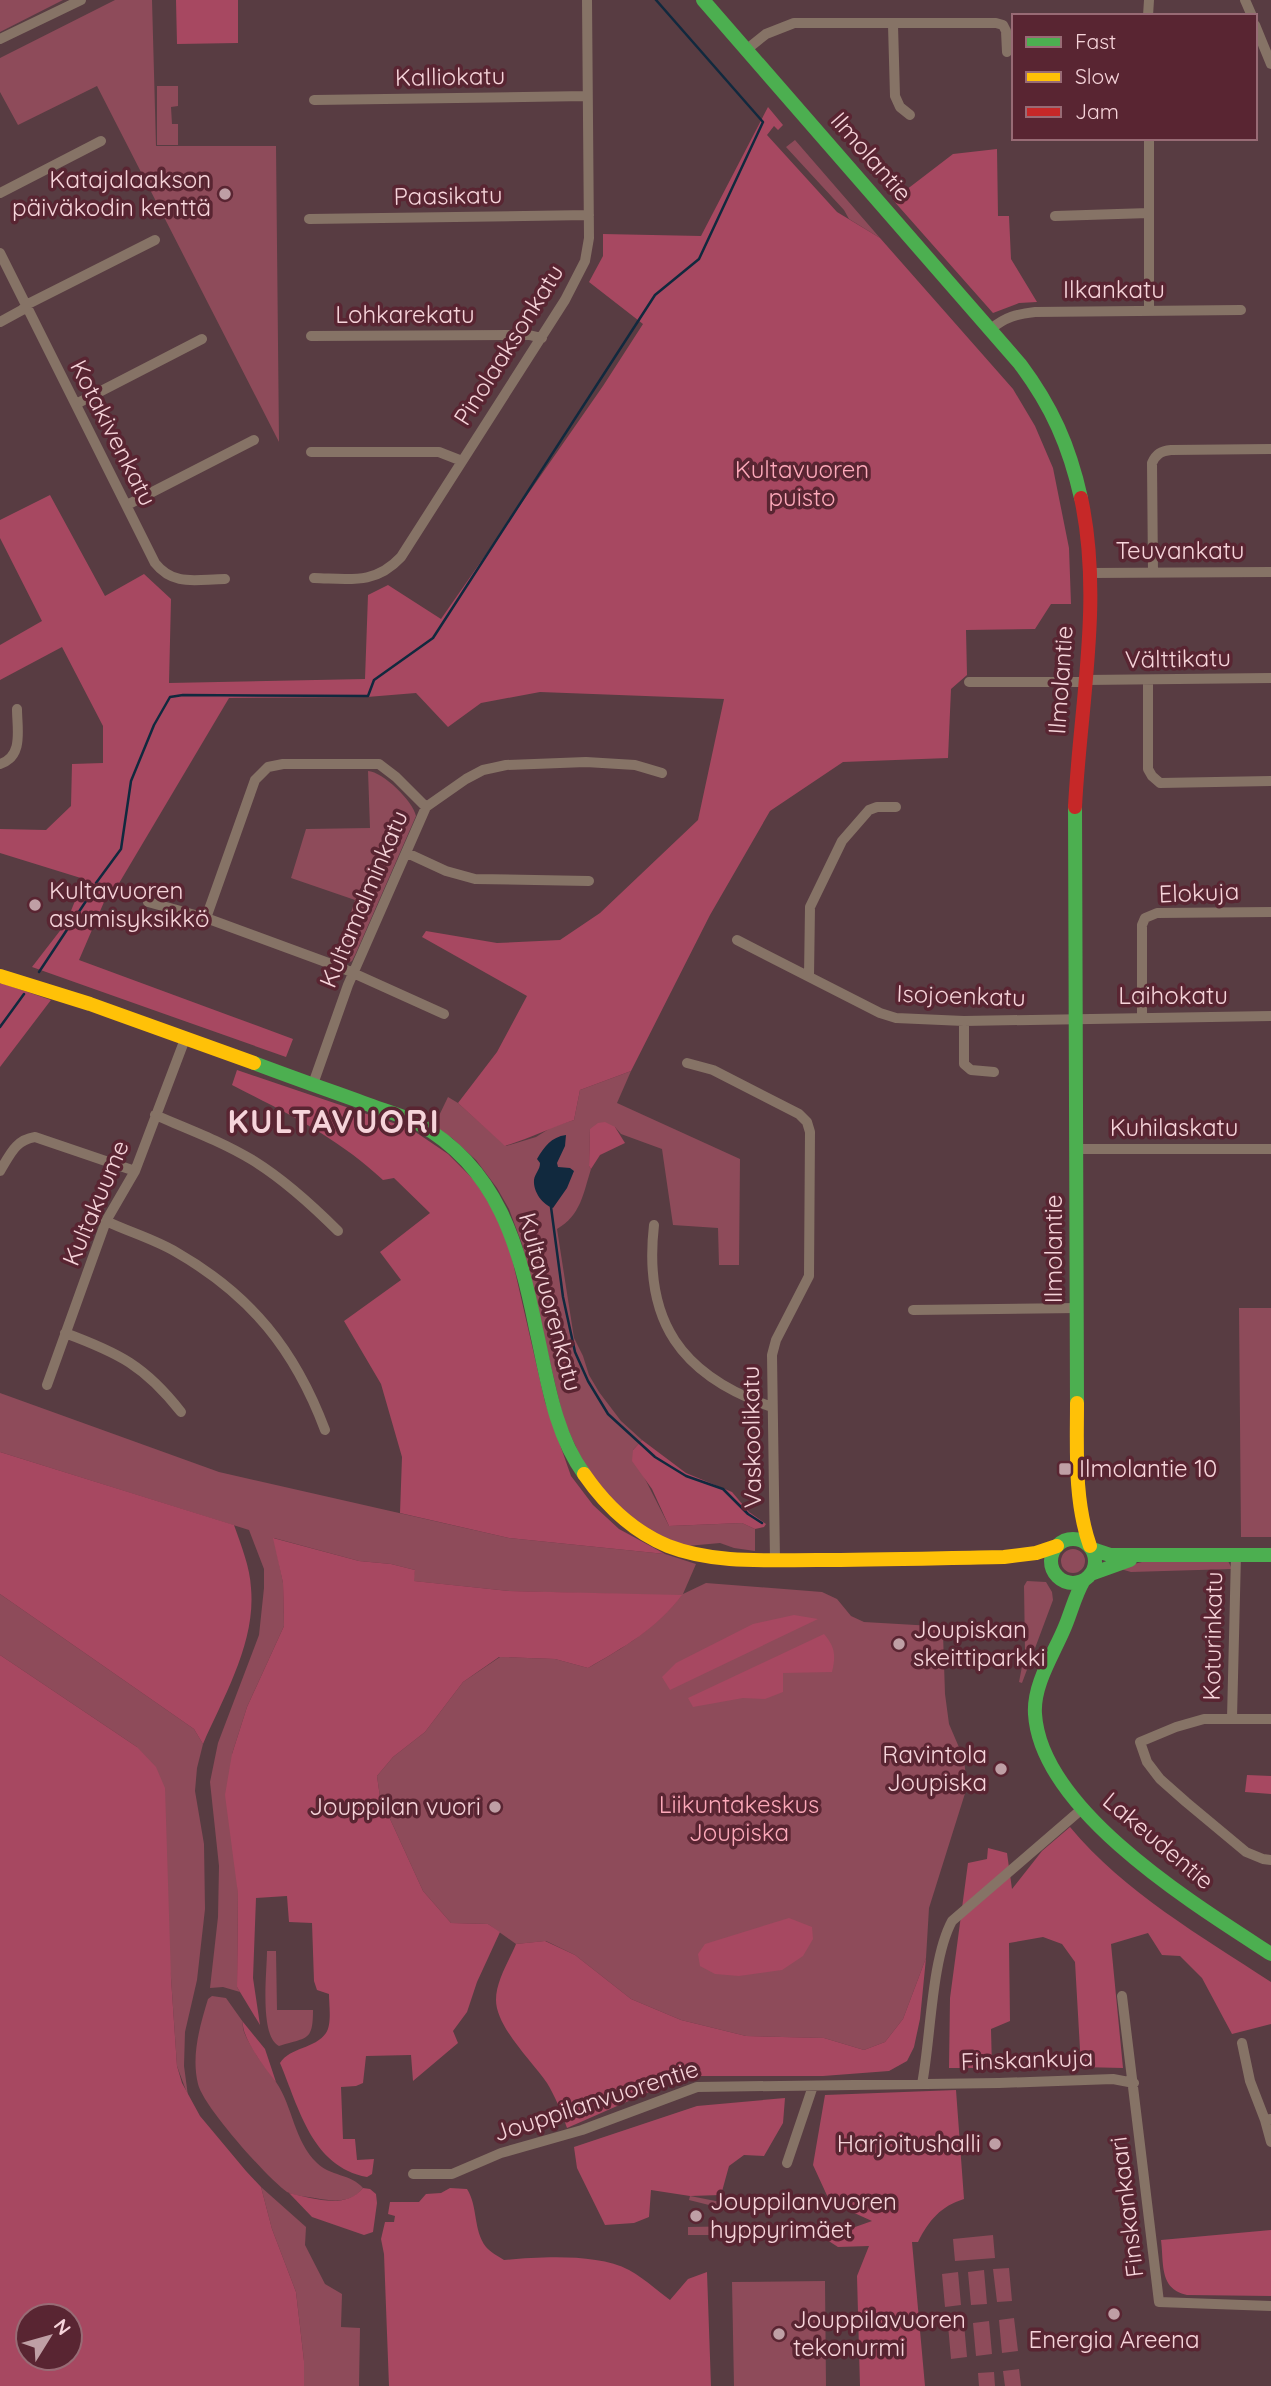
<svg xmlns="http://www.w3.org/2000/svg" width="1271" height="2386" font-family="Quicksand,sans-serif">
  <rect width="100%" height="100%" fill="#583c42"/>
  <path fill="#8e4b5a" d="M0,0H63L0,32Z
    M115,0H152L156,146H276L279,442L97,86L18,125L0,92V58Z
    M157,86H178V106L171,107L172,124H178V145H157Z
    M795,140L880,238L849,219L844,210L786,147Z
    M368,771C383,772 413,801 416,816L356,953L352,961L348,963L336,960L355,900L291,878L306,829L370,828Z
    M631,1071L617,1103L740,1159L739,1265H719L718,1228L673,1225L662,1149L621,1134L615,1127L590,1129L589,1166L591,1169C583,1194 581,1215 557,1229L574,1338L583,1356L589,1375L599,1392L621,1421L642,1440L633,1450L644,1477L669,1526L742,1523L755,1529V1551L734,1548L720,1543L687,1546L652,1533L621,1512L591,1479L564,1421L522,1244L509,1209L497,1188L476,1160L452,1138L434,1126L448,1097L458,1103L506,1146L536,1137L552,1127L574,1120L580,1090Z
    M1239,1308H1271V1537H1241Z
    M0,1393L219,1472L509,1538L665,1554L696,1564L683,1594L706,1583L822,1592L837,1599L851,1616L864,1622L933,1626L943,1634L945,1694L949,1724L964,1759L967,1787L929,1908L926,1958L903,2019L885,2042L864,2050L824,2038L746,2036L681,2020L631,1999L575,1955L546,1941L516,1944L488,1924L451,1923L423,1891L380,1797L377,1776L393,1757L425,1732L463,1682L500,1657L555,1659L588,1668C623,1648 657,1628 681,1596L509,1591L413,1581L415,1570L391,1564L359,1561L274,1538L283,1583L284,1626L247,1707L232,1754L238,1894L237,1987L240,1992L223,1987L210,1988L218,1917L219,1866L210,1782L218,1743L259,1635L264,1588V1569L249,1530L0,1452Z
    M1061 1561a12 12 0 1 1 24 0a12 12 0 1 1-24 0Z
    M1228,1561L1232,1569L1131,1572L1117,1568L1142,1562Z
    M1027,1581L1046,1582L1052,1592L1053,1600L1022,1683L1019,1682L1025,1651L1024,1586Z
    M0,1594L194,1729L203,1744L197,1768L195,1791L204,1844L205,1909L197,1980L185,2032L184,2066L188,2096L177,2066L171,1978L137,1747L0,1655Z
    M267,1951H276L277,2010H313C313,2042 307,2037 279,2046C259,2036 267,1972 267,1951Z
    M212,1996L226,1998L243,2022C241,2033 252,2046 257,2056C263,2065 270,2073 276,2082C293,2107 294,2141 317,2163C330,2176 351,2174 363,2188C350,2206 327,2200 308,2197C301,2196 293,2195 287,2192C267,2178 203,2106 198,2084C191,2055 200,2026 208,1999Z
    M261,2187L306,2227L305,2245L325,2284L342,2294L341,2327L360,2328L359,2386H304V2361L296,2292L272,2229Z
    M690,2196L726,2203L725,2209L689,2200Z
    M745,2226V2235H688V2227Z
    M993,2235L995,2258L955,2261L953,2239Z
    M1009,2268L1012,2301L997,2302L993,2269Z
    M984,2270L987,2304L971,2305L968,2272Z
    M958,2272L961,2305L945,2307L942,2274Z
    M825,2281L826,2386H734L732,2282Z
    M1014,2318L1018,2351L1002,2353L999,2320Z
    M989,2321L992,2354L976,2356L973,2323Z
    M964,2324L967,2357L951,2359L948,2325Z
    M1019,2369L1021,2386H1005L1003,2371Z
    M994,2372L995,2386H979L978,2373Z"/>
  <path fill="#a74861" fill-rule="evenodd" d="M176,0H238V43L177,44Z
    M768,107L783,125L778,130L774,126L767,135L837,212L880,238L1013,389L1035,426L1053,468L1069,548L1071,604H1051L1035,629L966,630L967,675L951,689L948,758L843,762L770,811L710,915L631,1071L580,1090L574,1120C550,1128 530,1138 505,1146L458,1103L497,1052L527,996L422,937L426,931L497,943L560,940L600,913L698,820L724,699L540,692L481,703L448,727L416,693L367,697L229,698L115,890L104,902L79,960L293,1039L286,1057L32,967L66,923L84,879L0,853V829L46,830L71,806L72,764L103,763V726L62,647L0,680V645L42,621L0,538V520L50,495L105,596L144,574L171,599L169,683L365,679L368,595L388,585L441,619L603,386L643,324L589,282L603,256V234L701,236Z
    M997,149L998,216H1009L1011,259L1037,302L1019,303L993,313L893,200L953,154Z
    M1,983L51,1000L0,1067V984Z
    M237,1070L411,1129L448,1154L475,1181L497,1216L511,1254L545,1402L571,1476L593,1505L619,1529L665,1554L509,1538L400,1513L402,1457L381,1384L344,1321L401,1280L380,1252L430,1213L394,1178L383,1180C337,1137 287,1113 232,1085Z
    M605,1122L615,1127L625,1143L600,1155L591,1169L589,1166L590,1129L598,1123Z
    M642,1440L686,1473L732,1492L749,1512L766,1524L764,1527L755,1529L742,1523L669,1526L652,1489L632,1461L633,1450Z
    M0,1452L234,1525C241,1545 250,1567 251,1588C256,1642 224,1696 203,1744L194,1729L0,1594Z
    M273,1538L359,1561L391,1564L415,1570L414,1581L509,1591L682,1595C657,1629 624,1647 588,1668L555,1659L499,1657L463,1682L425,1732L393,1757L377,1776L380,1797L423,1891L451,1923L488,1924L500,1932L477,1982L467,2012L453,2031L458,2043L413,2081L411,2055L366,2056L363,2083L356,2086L341,2087L343,2139H355L357,2160L374,2159L372,2174L367,2177C312,2167 299,2108 280,2063C290,2047 315,2049 326,2033C332,2024 329,2005 329,1994L317,1990L314,1981L312,1923L289,1922L287,1896L256,1898L253,1978L260,2025L237,1987L238,1894L225,1795L232,1754L247,1707L284,1626L283,1583Z
    M794,1615L818,1619L670,1690L662,1677L676,1663L753,1624Z
    M824,1634C835,1647 836,1655 832,1672L783,1673V1692L765,1699L743,1698L693,1707L688,1698Z
    M0,1655L137,1747L156,1767L165,1788L171,1978L177,2066L182,2083L200,2116L246,2171L261,2187L272,2229L296,2292L304,2361V2386H0ZM28,2316H70V2358H28Z
    M1247,1775L1271,1776V1794L1245,1792Z
    M1070,1827C1124,1892 1201,1936 1271,1982V2024L1232,2034L1202,1978L1180,1956L1162,1955L1148,1933L1111,1944L1123,2068L1081,2067L1075,1962L1062,1944L1043,1937L1009,1943L1010,2021L991,2029L992,2068H949L950,1998L968,1863L987,1859L988,1848L1007,1853L1012,1889L1042,1851Z
    M789,1918L812,1927L813,1939L803,1956L782,1970L739,1976L715,1974L700,1966L698,1954L705,1944Z
    M545,1941L575,1955L631,1999L681,2020L746,2036L824,2038L864,2050L885,2042L903,2019L926,1958L920,2019L914,2047L907,2061L889,2071L823,2076H670L649,2092L567,2128C562,2113 555,2096 547,2083C532,2061 496,2027 496,2000C496,1981 509,1961 516,1944Z
    M243,2022L265,2049L276,2082C266,2070 241,2037 243,2022Z
    M956,2090L964,2199C941,2206 929,2220 918,2242H912L925,2386H860L857,2276L869,2246L838,2247L824,2238L872,2221L830,2202L813,2165L825,2095Z
    M785,2098L783,2123L764,2156L744,2155L729,2166L721,2195L690,2196L651,2190L649,2217L634,2223L605,2225L577,2168L574,2147L697,2106Z
    M363,2188L370,2189L376,2194L377,2203L373,2232L364,2235L312,2217L289,2193C312,2198 346,2210 363,2188Z
    M450,2188L467,2189C478,2206 473,2230 486,2247C490,2252 498,2256 504,2260C539,2257 597,2253 629,2270C644,2278 656,2290 670,2300L688,2279L707,2272L711,2386H389L384,2254L381,2239L385,2222H394L395,2216L388,2214L390,2202H419L426,2194L441,2193Z
    M1271,2230V2296L1187,2295C1159,2289 1164,2264 1161,2240Z"/>
  <path fill="#11293e" d="M566,1135L565,1146L557,1163L558,1167L570,1168L574,1171L567,1188L553,1208C543,1205 533,1192 534,1180C535,1173 540,1170 540,1163L537,1159C544,1147 551,1137 566,1135Z"/>
  <g fill="none" stroke-linecap="round" stroke-linejoin="round">
    <path stroke="#11293e" stroke-width="2.5" d="M96,883L121,849L131,781L154,725L170,697L183,695L368,696L374,680L433,638L655,295L699,259L763,122L656,0
      M39,972L92,892
      M0,1027L24,994
      M551,1207L563,1297L575,1352L588,1381L608,1414L655,1457L686,1476L723,1489L748,1514L762,1523"/>
    <path stroke="#867366" stroke-width="10" d="M1245,0L1252,16
      M1148,16L1149,0
      M893,25L895,96L900,107L910,115
      M1255,25L1271,64
      M0,39L81,0
      M746,50L766,34L794,23H996L1003,25L1006,31L1007,52
      M314,100L587,96
      M1149,138V311
      M0,193L101,141
      M1055,216L1149,213
      M309,219L589,215
      M0,253L155,563C174,587 197,579 225,579
      M0,322L22,310L26,305L155,240
      M991,329C1005,317 1017,314 1035,312L1241,310
      M311,336L529,335L542,338
      M76,404L202,339
      M311,452H439L462,461
      M127,505L254,440
      M1090,573L1271,572
      M1153,573L1152,463C1156,454 1161,451 1171,450L1271,449
      M314,578C350,579 375,585 401,557L565,300L585,261L589,238L587,0
      M1085,680L1271,678
      M1148,681V769L1152,776L1160,783L1271,781
      M969,682H1085
      M0,764C24,756 17,729 17,709
      M407,853L446,871L475,879L589,881
      M148,902L206,918L342,968L444,1014
      M206,918L255,780L268,767L283,764H379L396,777L426,807
      M737,940L880,1013L896,1018L964,1021L1271,1016
      M809,976L810,907L842,841L869,810L877,807H896
      M1142,1017V925L1145,918L1157,913L1271,912
      M964,1021V1064L971,1070L994,1072
      M687,1063L713,1070L799,1114L807,1122L810,1132L809,1276L776,1340L772,1355L775,1560
      M313,1084L348,985L426,807L466,779L483,770L506,765L586,762L635,765L662,773
      M155,1115C188,1129 223,1142 254,1161C286,1181 312,1205 338,1231
      M1076,1149H1271
      M0,1171C10,1155 15,1140 35,1137L135,1171
      M106,1221C129,1232 154,1239 176,1252C251,1295 295,1350 325,1430
      M654,1225C643,1321 681,1376 772,1407
      M913,1310L1078,1308
      M65,1333C119,1353 145,1366 181,1412
      M47,1385L106,1221L135,1171L185,1039
      M1232,1718L1236,1555
      M1271,1719H1204L1176,1727L1140,1742L1147,1762L1160,1779L1186,1802L1246,1852L1263,1859L1271,1860
      M1122,1996L1159,2302L1271,2306
      M1242,2043L1250,2081L1265,2120L1271,2119
      M922,2084C931,2038 931,1960 952,1921L1083,1808
      M1265,2120L1271,2142
      M787,2163L813,2086
      M413,2174H452L501,2153L582,2130L697,2087L999,2083L1113,2079L1134,2083"/>
    <path stroke="#4caf50" stroke-width="14" d="M703,0L1020,364C1052,407 1069,445 1081,498
      M1075,807L1077,1403
      M254,1063C291,1077 328,1090 364,1103C382,1110 403,1115 419,1124C498,1168 519,1246 536,1329C547,1377 554,1433 584,1474
      M1051 1561a22 22 0 1 1 44 0a22 22 0 1 1-44 0Z
      M1092,1549L1110,1555H1271
      M1091,1574L1130,1560
      M1084,1580C1075,1595 1071,1613 1064,1629C1053,1655 1033,1685 1035,1714C1041,1811 1197,1906 1271,1954"/>
    <path stroke="#ffc107" stroke-width="14" d="M0,976L90,1004L254,1063
      M1077,1403C1077,1450 1074,1501 1090,1546
      M584,1474C606,1506 632,1531 668,1546C714,1564 768,1560 817,1560C879,1560 942,1558 1004,1557L1036,1553L1057,1546"/>
    <path stroke="#c62828" stroke-width="14" d="M1075,807C1080,706 1103,599 1081,498"/>
  </g>
  <g fill="#bf9fa5" stroke="#592532" stroke-width="2.5">
    <circle cx="225" cy="194" r="7"/>
    <circle cx="35" cy="905" r="7"/>
    <rect x="1058" y="1462" width="14" height="14" rx="3.5"/>
    <circle cx="899" cy="1644" r="7"/>
    <circle cx="1001" cy="1769" r="7"/>
    <circle cx="495" cy="1807" r="7"/>
    <circle cx="995" cy="2144" r="7"/>
    <circle cx="696" cy="2216" r="7"/>
    <circle cx="1114" cy="2314" r="7"/>
    <circle cx="779" cy="2334" r="7"/>
  </g>
  <g text-anchor="middle" stroke-width="7" stroke-linejoin="round" paint-order="stroke">
    <g font-size="24" fill="#f6d4da" stroke="#592532">
      <text transform="translate(450 77) rotate(-1)" y="8">Kalliokatu</text>
      <text transform="translate(871 157) rotate(49)" y="8">Ilmolantie</text>
      <text transform="translate(448 196) rotate(-1)" y="8">Paasikatu</text>
      <text x="1114" y="298">Ilkankatu</text>
      <text x="405" y="323">Lohkarekatu</text>
      <text transform="translate(509 345) rotate(-58)" y="8">Pinolaaksonkatu</text>
      <text transform="translate(113 433) rotate(63)" y="8">Kotakivenkatu</text>
      <text x="1180" y="559">Teuvankatu</text>
      <text transform="translate(1178 659) rotate(-1)" y="8">Välttikatu</text>
      <text transform="translate(1061 680) rotate(-86)" y="8">Ilmolantie</text>
      <text transform="translate(1199 893) rotate(-2)" y="8">Elokuja</text>
      <text transform="translate(364 899) rotate(-67)" y="8">Kultamalminkatu</text>
      <text transform="translate(961 996) rotate(2)" y="8">Isojoenkatu</text>
      <text x="1173" y="1004">Laihokatu</text>
      <text x="1174" y="1136">Kuhilaskatu</text>
      <text transform="translate(96 1203) rotate(-67)" y="8">Kultakuume</text>
      <text transform="translate(1054 1249) rotate(-90)" y="8">Ilmolantie</text>
      <text transform="translate(550 1302) rotate(75)" y="8">Kultavuorenkatu</text>
      <text transform="translate(752 1437) rotate(-91)" y="8">Vaskoolikatu</text>
      <text transform="translate(1213 1636) rotate(-89)" y="8">Koturinkatu</text>
      <text transform="translate(1158 1841) rotate(40)" y="8">Lakeudentie</text>
      <text transform="translate(1027 2060) rotate(-2)" y="8">Finskankuja</text>
      <text transform="translate(596 2101) rotate(-18)" y="8">Jouppilanvuorentie</text>
      <text transform="translate(1127 2207) rotate(-97)" y="8">Finskankaari</text>
    </g>
    <g font-size="24" fill="#f6d4da" stroke="#592532" text-anchor="start">
      <text x="211" y="188" text-anchor="end">Katajalaakson<tspan x="211" dy="28">päiväkodin kenttä</tspan></text>
      <text x="49" y="899">Kultavuoren<tspan x="49" dy="28">asumisyksikkö</tspan></text>
      <text x="1079" y="1477">Ilmolantie 10</text>
      <text x="913" y="1638">Joupiskan<tspan x="913" dy="28">skeittiparkki</tspan></text>
      <text x="987" y="1763" text-anchor="end">Ravintola<tspan x="987" dy="28">Joupiska</tspan></text>
      <text x="481" y="1815" text-anchor="end">Jouppilan vuori</text>
      <text x="981" y="2152" text-anchor="end">Harjoitushalli</text>
      <text x="710" y="2210">Jouppilanvuoren<tspan x="710" dy="28">hyppyrimäet</tspan></text>
      <text x="793" y="2328">Jouppilavuoren<tspan x="793" dy="28">tekonurmi</tspan></text>
      <text x="1114" y="2348" text-anchor="middle">Energia Areena</text>
    </g>
    <g font-size="24" fill="#fda9ba" stroke="#592532">
      <text x="802" y="478">Kultavuoren<tspan x="802" dy="28">puisto</tspan></text>
      <text x="739" y="1813">Liikuntakeskus<tspan x="739" dy="28">Joupiska</tspan></text>
    </g>
    <g font-size="32" font-weight="bold" letter-spacing="2" fill="#f6d4da" stroke="#592532">
      <text x="334" y="1133">KULTAVUORI</text>
    </g>
  </g>
  <rect x="1012" y="14" width="245" height="126" fill="#592532" stroke="#986b75" stroke-width="2"/>
  <rect x="1026" y="37" width="35" height="10" fill="#4caf50" stroke="#986b75" stroke-width="2"/>
  <text x="1075" y="49" font-size="21" fill="#f6d4da">Fast</text>
  <rect x="1026" y="72" width="35" height="10" fill="#ffc107" stroke="#986b75" stroke-width="2"/>
  <text x="1075" y="84" font-size="21" fill="#f6d4da">Slow</text>
  <rect x="1026" y="107" width="35" height="10" fill="#c62828" stroke="#986b75" stroke-width="2"/>
  <text x="1075" y="119" font-size="21" fill="#f6d4da">Jam</text>
  <g transform="translate(49 2337) rotate(53)"><circle r="33" fill="#592532" stroke="#986b75" stroke-width="2"/>
  <path d="M0-5L12 26L0 18L-12 26Z" fill="#bf9fa5"/>
  <text y="-10" font-size="19" font-weight="bold" text-anchor="middle" fill="#f6d4da">N</text>
  </g>
</svg>
